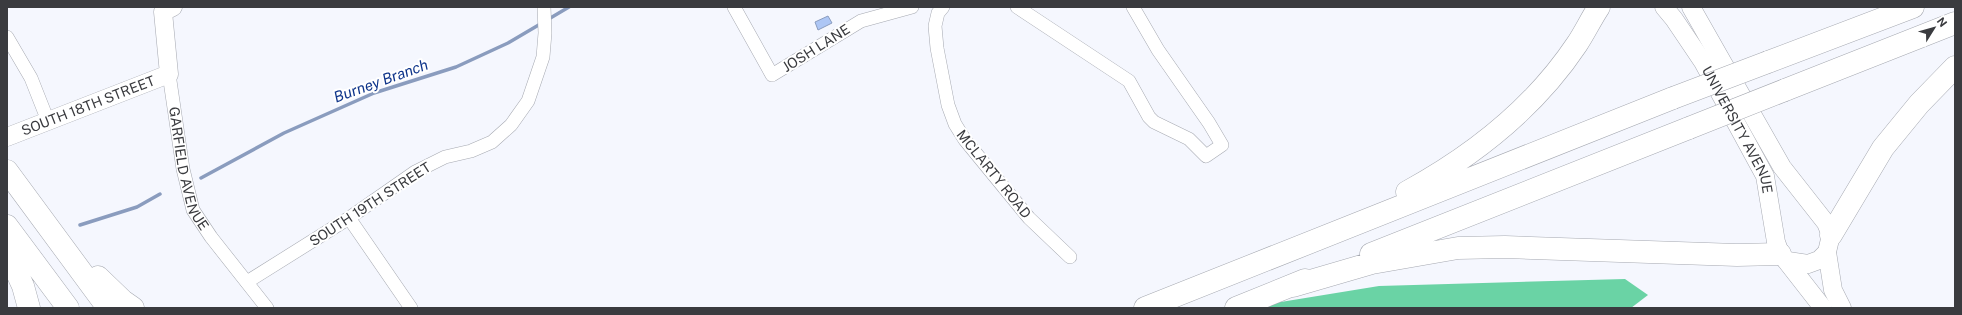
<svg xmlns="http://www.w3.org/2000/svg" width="1962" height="315" font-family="'Public Sans',sans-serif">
  <rect width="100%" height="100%" fill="#f5f7fe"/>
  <path fill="#6ad3a5" d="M1625,279L1648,295L1631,308H1261L1268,304L1379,286Z"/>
  <path fill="#adc6f5" stroke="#8a9cbe" d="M828,16L832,23L818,30L815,22Z"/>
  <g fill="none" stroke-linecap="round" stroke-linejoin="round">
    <path stroke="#8a9cbe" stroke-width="3.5" d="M547,20L569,7
      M201,178L284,133L374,93L456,67L508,43L542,23
      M80,225L137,207L160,194"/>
    <defs>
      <g id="street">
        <path d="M734,7L772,75L861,21L912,7"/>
        <path d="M943,7L938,13L935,26L937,48L948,105L955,124L965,140L1029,218L1070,257"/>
        <path d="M1017,7L1129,81L1149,117L1154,122L1189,139L1206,156L1222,145L1209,123L1158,50L1133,7"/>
        <path d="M7,37L31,78L48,121"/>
        <path id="s1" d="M169,74L183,169L193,210L211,237L267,308"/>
        <path d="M349,218L411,308"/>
        <path d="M247,282L349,218L415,172L445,157L471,151L492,142L511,125L528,101L543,57L545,33L544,7"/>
      </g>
      <g id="secondary">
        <path id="s2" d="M1664,7L1674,19L1703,62L1765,176L1776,242L1780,253L1823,308"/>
        <path d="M1691,7L1782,167L1826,223L1831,235L1827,252L1819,260L1808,264L1788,261"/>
        <path id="s3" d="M7,137L169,74L163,12L173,7"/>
        <path d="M1827,252L1833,290L1842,308"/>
      </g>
      <path id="highway" d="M1768,62L1913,7
        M1785,90L1955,23
        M7,171L108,308
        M1407,192C1473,156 1535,107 1577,44C1585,32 1591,19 1599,7
        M7,226L68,308
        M1831,235L1883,148L1919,104L1955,67
        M7,251L23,286L29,308
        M1371,254L1689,128
        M98,277L123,301L133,308
        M1293,286L1372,263L1458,248L1505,247L1737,255L1780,254
        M1145,308L1673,98
        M1236,308L1305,280"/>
    </defs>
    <use href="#street" stroke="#a6a9b1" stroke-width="14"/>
    <use href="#secondary" stroke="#a6a9b1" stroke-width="19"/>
    <use href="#highway" stroke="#a6a9b1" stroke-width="23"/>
    <use href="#street" stroke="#fff" stroke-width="13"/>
    <use href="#secondary" stroke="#fff" stroke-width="18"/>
    <use href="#highway" stroke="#fff" stroke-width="22"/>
    <defs>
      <path id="highway-bridge" d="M1673,98L1768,62
        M1689,128L1785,90"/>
    </defs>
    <use href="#highway-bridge" stroke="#a6a9b1" stroke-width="23" stroke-linecap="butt"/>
    <use href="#highway-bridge" stroke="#fff" stroke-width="22"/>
  </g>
  <g text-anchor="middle" stroke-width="4" stroke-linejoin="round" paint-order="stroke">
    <g font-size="14" fill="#3a3b3f" stroke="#fff">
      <text transform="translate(816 48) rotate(-32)" y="5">JOSH LANE</text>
      <text dy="5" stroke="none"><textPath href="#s3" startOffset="87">SOUTH 18TH STREET</textPath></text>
      <text dy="5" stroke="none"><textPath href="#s2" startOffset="144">UNIVERSITY AVENUE</textPath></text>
      <text dy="5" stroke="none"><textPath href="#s1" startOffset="97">GARFIELD AVENUE</textPath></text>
      <text transform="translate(994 174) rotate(51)" y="5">MCLARTY ROAD</text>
      <text transform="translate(370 204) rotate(-33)" y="5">SOUTH 19TH STREET</text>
    </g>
    <g font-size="15" font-style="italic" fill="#0e348a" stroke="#fff">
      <text transform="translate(381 81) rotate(-20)" y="5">Burney Branch</text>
    </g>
  </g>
  <rect width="1962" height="315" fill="none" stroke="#3a3b3f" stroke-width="16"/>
  <g transform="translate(1934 28) rotate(53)" stroke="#ffffff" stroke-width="3" paint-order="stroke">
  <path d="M0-3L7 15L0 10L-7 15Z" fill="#3a3b3f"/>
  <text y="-6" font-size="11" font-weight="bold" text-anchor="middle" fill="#3a3b3f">N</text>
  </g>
</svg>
